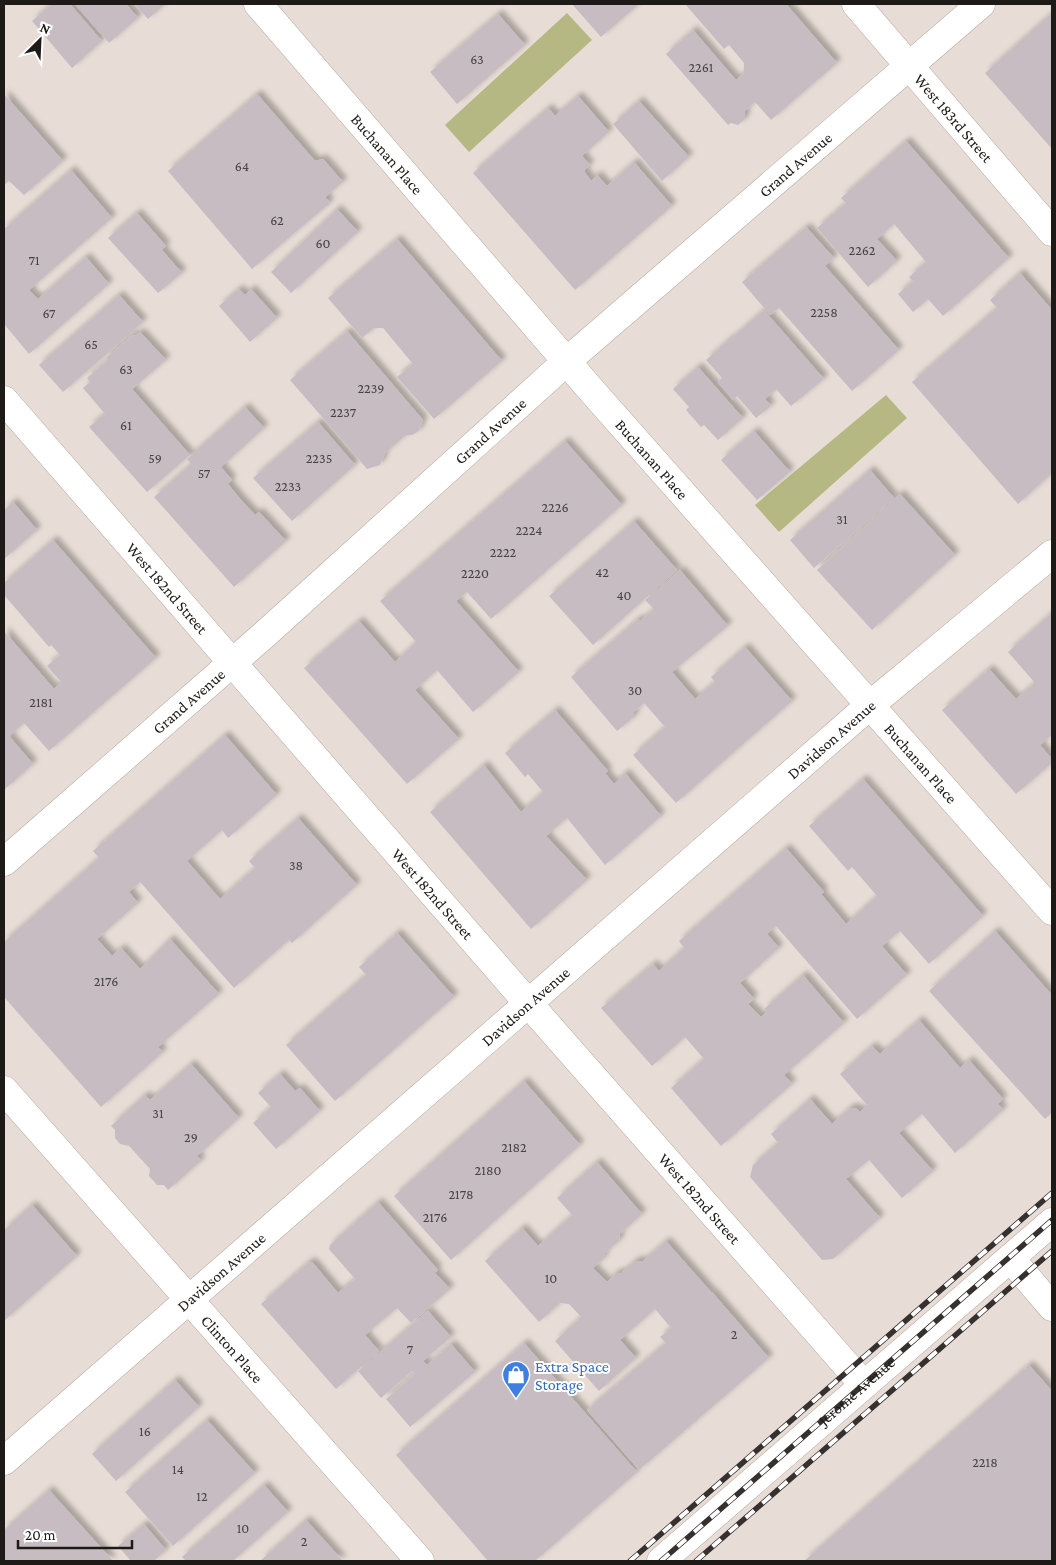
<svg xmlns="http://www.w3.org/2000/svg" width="1056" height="1565" font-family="'Crimson Pro',serif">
  <defs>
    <filter id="shadow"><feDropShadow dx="4.5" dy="-4.5" stdDeviation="2.5" flood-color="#0004"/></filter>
  </defs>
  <rect width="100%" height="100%" fill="#e8ddd6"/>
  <path fill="#b5b883" d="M567,13L592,40L469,152L445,125Z
    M886,395L907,418L779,532L755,505Z"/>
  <path fill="#c7bcc2" filter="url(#shadow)" d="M52,4H70L102,41L72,68L32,21Z
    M75,4H126L138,18L109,43Z
    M134,4H165L148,19Z
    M572,4H639L601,37Z
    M685,4H786L837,63L771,120L755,102L745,111V119L738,125L731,123L728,125L666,54L693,30L736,80L744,73V63L729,45L724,49Z
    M1052,13V149L985,73Z
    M498,14L525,45L457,104L430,72Z
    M4,94L63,161L24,195L9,181L4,185Z
    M257,94L315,161L323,159L343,182L325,197L330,203L252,269L168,171Z
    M578,96L609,132L582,156L590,165L584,171L591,181L597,175L607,186L634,162L672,206L575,290L473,173L548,108L555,116Z
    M639,101L689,157L662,181L613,124Z
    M906,141L1009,258L943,316L928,299L913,312L898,294L913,281L909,277L926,262L894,224L877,239L897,261L868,287L817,228L846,203L841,198Z
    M71,170L112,218L29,290L38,299L86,257L109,284L29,354L4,324V229Z
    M337,209L358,232L291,293L271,272Z
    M137,213L166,246L162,250L182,273L158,293L108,238Z
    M806,227L834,258L825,266L899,350L852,391L779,308L770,315L742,282Z
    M397,239L502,361L434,419L397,377L413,364L383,328H374L362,338L328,298Z
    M1020,273L1052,310V473L1018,504L912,382L997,308L990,300Z
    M239,289L245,295L251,289L277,318L250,342L219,306Z
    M119,295L143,322L63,392L39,365Z
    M764,310L824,379L791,406L776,389L765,399L771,406L756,418L737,396L733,400L718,382L722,378L706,360L731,338L745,354L732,338Z
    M347,331L423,420L419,431L412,435H406L385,453L380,465L367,469L290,380Z
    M140,332L166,360L132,389L190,455L147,492L89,427L105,414L83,388L90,382L87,378L108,360L106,358L133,335L135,336Z
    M698,367L743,418L718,440L704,425L701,427L686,410L689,407L673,389Z
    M245,407L264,428L221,467L232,480L228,484L241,500L255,515L259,512L286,541L234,587L154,497L191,464L187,459Z
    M318,422L355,465L292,521L253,478Z
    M754,431L790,472L757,500L721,460Z
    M565,441L622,505L491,619L467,592L456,601L519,672L473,712L437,670L415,690L459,739L407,784L304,668L359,621L395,662L416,642L380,601Z
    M870,470L894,498L814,568L790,540Z
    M900,494L955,555L872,630L817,570Z
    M13,502L37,530L4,559V510Z
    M634,521L677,570L593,645L549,596Z
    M53,540L156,658L49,751L24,723L9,736L33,764L4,790V631L54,689L61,682L47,666L60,655L51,645L49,647L4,595V583Z
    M680,570L728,626L672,672L695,699L715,682L711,677L745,647L792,701L676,803L633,755L665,727L644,703L634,712V717L617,731L571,677L638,619L640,621L654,609L645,600Z
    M1052,613V735L1040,745L1052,759V763L1016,794L942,710L989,669L1016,699L1035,683L1008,652Z
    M555,710L608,771L605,773L614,784L625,773L661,816L605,865L567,818L546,836L587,880L531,929L430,812L484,765L521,812L543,792L528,774L525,777L505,753Z
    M225,735L277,795L228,838L222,830L187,861L220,899L255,868L249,861L298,818L357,885L292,943L289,940L234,988L140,882L129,892L138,903L97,939L112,956L121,948L140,969L170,939L219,994L158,1047L163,1052L101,1107L4,997V942L99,858L93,851Z
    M863,779L983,916L929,964L900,931L882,946L907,975L857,1019L776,926L767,934L779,948L740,983L754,999L748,1004L761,1017L767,1012L764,1009L803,975L844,1023L784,1075L792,1084L721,1146L671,1088L704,1059L685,1037L652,1066L601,1008L653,964L659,971L684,948L679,941L786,848L824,892L821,894L846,924L877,896L852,867L848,871L809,826Z
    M995,931L1052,995V1112L1045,1119L929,991Z
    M397,933L454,997L335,1101L286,1045L366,975L359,967Z
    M919,1020L960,1068L969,1060L1003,1099L998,1104L1003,1110L955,1153L922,1114L899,1133L933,1171L902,1198L869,1160L846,1179L880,1218L833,1259L822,1260L750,1177L753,1165L778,1143L771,1134L810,1099L832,1124L850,1108H856L860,1112L867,1105L840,1074L872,1046L880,1054Z
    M191,1064L239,1118L197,1156L201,1161L168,1190L164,1185H157L149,1176L150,1169L129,1146L120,1144L115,1138V1130L111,1126L145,1095L150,1100Z
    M280,1074L295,1091L300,1088L320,1111L276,1149L253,1123L271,1107L258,1093Z
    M524,1081L580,1145L451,1260L394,1196Z
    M597,1162L642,1214L620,1234L619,1241L605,1253L603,1259L593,1268L607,1282L616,1273H621L635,1261H643L666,1241L711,1292L687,1314L712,1292L769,1358L639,1470L587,1410L666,1343L660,1337L671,1328L655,1309L620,1340L636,1358L599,1391L555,1341L581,1317L569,1304L560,1303L539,1322L485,1261L522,1228L538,1246L572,1215L557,1198Z
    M378,1202L438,1270L435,1273L450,1289L411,1323L397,1308L365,1335L379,1351L336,1389L261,1304L309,1262L313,1263L338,1293L355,1279L329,1249L330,1245Z
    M32,1205L77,1256L4,1321V1230Z
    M428,1311L451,1337L423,1361L427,1365L451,1344L475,1372L410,1427L386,1399L415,1374L412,1371L381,1398L358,1371Z
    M524,1343L637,1472L535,1561H488L396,1455Z
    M1029,1365L1052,1391V1561H804Z
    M175,1380L199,1407L116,1481L92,1454Z
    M207,1420L255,1473L173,1546L125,1492Z
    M264,1485L288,1512L233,1561H186L182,1557Z
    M49,1490L113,1561H4V1530Z
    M306,1520L343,1561H260Z
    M144,1524L166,1550L154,1561H131L118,1546Z"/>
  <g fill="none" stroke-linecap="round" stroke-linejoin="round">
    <defs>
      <g id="minor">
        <path id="s1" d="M258,4L592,391L1052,911"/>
        <path id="s2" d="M856,4L1052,232"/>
        <path id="s3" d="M4,400L528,1003L864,1385"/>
        <path id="s4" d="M4,862L264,635L567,361L981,4"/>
        <path id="s5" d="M4,1090L420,1561"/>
        <path d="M1011,1259L1052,1307"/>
        <path id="s6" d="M4,1461L869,706L1052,554"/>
      </g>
      <path id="major" d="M661,1561L1052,1222"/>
    </defs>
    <use href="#minor" stroke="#b3a9a2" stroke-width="29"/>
    <use href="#major" stroke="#b3a9a2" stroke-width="29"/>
    <use href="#minor" stroke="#fff" stroke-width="28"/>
    <use href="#major" stroke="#fff" stroke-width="28"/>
    <defs>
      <g id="rail">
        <path d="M630,1561L1052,1193"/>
        <path id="s7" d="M661,1561L1052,1220"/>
        <path d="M696,1561L1052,1251"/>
      </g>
    </defs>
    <use href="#rail" stroke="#36312f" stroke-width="5.5"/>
    <use href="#rail" stroke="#fff" stroke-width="4" stroke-dasharray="11" stroke-linecap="butt"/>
  </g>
  <defs>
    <symbol id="shop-pin" viewBox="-11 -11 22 30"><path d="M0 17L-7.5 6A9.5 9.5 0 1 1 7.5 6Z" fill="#3f7fe0" stroke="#fff"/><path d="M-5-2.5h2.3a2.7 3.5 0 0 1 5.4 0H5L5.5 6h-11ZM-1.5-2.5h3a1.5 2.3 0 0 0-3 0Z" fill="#fff"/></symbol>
  </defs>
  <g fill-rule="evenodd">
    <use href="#shop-pin" x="500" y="1359" width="32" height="43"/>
  </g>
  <g text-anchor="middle" stroke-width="4" stroke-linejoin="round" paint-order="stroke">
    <g font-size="14" fill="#484242">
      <text x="477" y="64">63</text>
      <text x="701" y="72">2261</text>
      <text x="242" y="171">64</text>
      <text x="277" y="225">62</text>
      <text x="323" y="248">60</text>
      <text x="862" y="255">2262</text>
      <text x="34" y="265">71</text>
      <text x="824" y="317">2258</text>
      <text x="49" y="318">67</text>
      <text x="91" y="349">65</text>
      <text x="126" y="374">63</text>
      <text x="371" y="393">2239</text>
      <text x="343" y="417">2237</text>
      <text x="126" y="430">61</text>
      <text x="155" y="463">59</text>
      <text x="319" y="463">2235</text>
      <text x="204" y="478">57</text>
      <text x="288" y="491">2233</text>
      <text x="555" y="512">2226</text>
      <text x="842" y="524">31</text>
      <text x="529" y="535">2224</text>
      <text x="503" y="557">2222</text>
      <text x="602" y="577">42</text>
      <text x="475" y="578">2220</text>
      <text x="624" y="600">40</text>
      <text x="635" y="695">30</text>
      <text x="41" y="707">2181</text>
      <text x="296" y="870">38</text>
      <text x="106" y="986">2176</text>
      <text x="158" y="1118">31</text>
      <text x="191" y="1142">29</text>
      <text x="514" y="1152">2182</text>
      <text x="488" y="1175">2180</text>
      <text x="461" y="1199">2178</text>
      <text x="435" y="1222">2176</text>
      <text x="551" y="1283">10</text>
      <text x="734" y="1339">2</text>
      <text x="410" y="1354">7</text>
      <text x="145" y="1436">16</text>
      <text x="985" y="1467">2218</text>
      <text x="178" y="1474">14</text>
      <text x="202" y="1501">12</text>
      <text x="243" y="1533">10</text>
      <text x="304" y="1546">2</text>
    </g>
    <g font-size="16" fill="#1e1a18" stroke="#fff">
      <text dy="6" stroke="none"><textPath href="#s2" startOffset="150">West 183rd Street</textPath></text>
      <text dy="6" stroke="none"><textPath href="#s1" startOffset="198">Buchanan Place</textPath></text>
      <text dy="6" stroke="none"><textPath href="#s4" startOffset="1055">Grand Avenue</textPath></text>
      <text dy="6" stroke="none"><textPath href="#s4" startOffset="650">Grand Avenue</textPath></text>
      <text dy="6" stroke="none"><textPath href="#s1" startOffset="602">Buchanan Place</textPath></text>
      <text dy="6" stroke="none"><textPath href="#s3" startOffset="249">West 182nd Street</textPath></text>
      <text dy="6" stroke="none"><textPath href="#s4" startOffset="245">Grand Avenue</textPath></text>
      <text dy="6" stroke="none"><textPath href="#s6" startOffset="1098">Davidson Avenue</textPath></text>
      <text dy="6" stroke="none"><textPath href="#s1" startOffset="1008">Buchanan Place</textPath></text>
      <text dy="6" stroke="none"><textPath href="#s3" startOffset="654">West 182nd Street</textPath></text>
      <text dy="6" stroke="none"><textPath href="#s6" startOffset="692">Davidson Avenue</textPath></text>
      <text dy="6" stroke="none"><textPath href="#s3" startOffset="1059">West 182nd Street</textPath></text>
      <text dy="6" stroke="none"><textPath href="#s6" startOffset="288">Davidson Avenue</textPath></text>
      <text dy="6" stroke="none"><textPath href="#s5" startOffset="345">Clinton Place</textPath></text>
      <text dy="6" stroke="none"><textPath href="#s7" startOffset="259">Jerome Avenue</textPath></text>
    </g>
    <g font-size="16" fill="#366cbe" stroke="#fff" text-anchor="start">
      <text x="535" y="1372">Extra Space<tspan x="535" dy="18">Storage</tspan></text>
    </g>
  </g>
  <rect width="1056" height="1565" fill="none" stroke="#1e1a18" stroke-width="10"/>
  <g transform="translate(40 40) rotate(24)" stroke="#ffffff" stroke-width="4" paint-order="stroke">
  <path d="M0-4L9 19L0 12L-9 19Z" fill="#1e1a18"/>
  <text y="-8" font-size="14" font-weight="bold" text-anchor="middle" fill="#1e1a18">N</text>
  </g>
  <path d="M18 1540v8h114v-8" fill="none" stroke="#1e1a18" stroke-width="2.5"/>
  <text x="25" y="1540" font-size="15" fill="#1e1a18" stroke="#ffffff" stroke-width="4" paint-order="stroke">20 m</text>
</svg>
